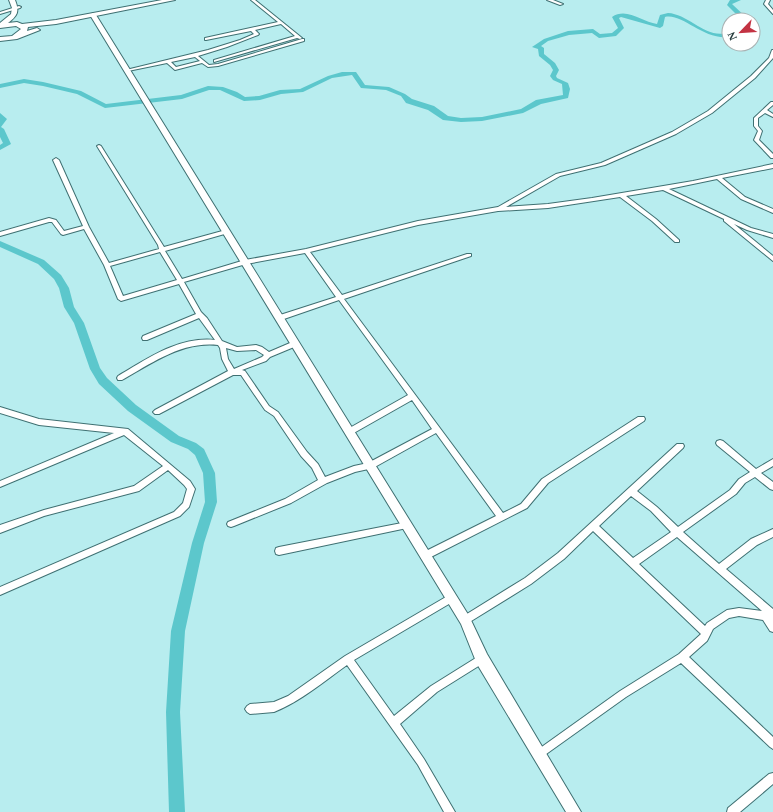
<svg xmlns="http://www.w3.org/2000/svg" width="773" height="812" font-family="Georgia,serif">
  <rect width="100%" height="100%" fill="#b8edef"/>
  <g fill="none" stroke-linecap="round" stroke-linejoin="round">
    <path fill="#5cc7cc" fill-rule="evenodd" d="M730,0H741L732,4L749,20H742L727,5Z
      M668,13C689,14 708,41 729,32V37C702,40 683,13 665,17L663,26L660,28L621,17L619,18L624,28L616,36L599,38L592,33L569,35L548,41L541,46L544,48V54L555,63L559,70L556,76L557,78L568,83L570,89L568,98L541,104L523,113L482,121L461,122L443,120L428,110L406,103L401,96L386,90L361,88L352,75L332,78L303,92L281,94L260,100L244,101L220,90H209L182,99L105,108L77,94L43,86L24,83L0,88V84L24,79L43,82L81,91L106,104L181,95L208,86L223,87L237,92L245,97L259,96L280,90L300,89L328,76L342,72H356L365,85L389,87L405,94L412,99L434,106L448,116L461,118L482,117L521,109L536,100L563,95L562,84L553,80L550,76L553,70L550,65L539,56L538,49L532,47L544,39L568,31L593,29L600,34L612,33L618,28L612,17C627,7 642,22 657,24L660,15Z
      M0,113L7,119L1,127L4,129L11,144L0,150V145L3,143L0,137Z
      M0,241L44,260L61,275L69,288L74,307L84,323L100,368L107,378L136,405L179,436L196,443L204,449L215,473L217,502L204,543L185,631L180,712L185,812H169L166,712L171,631L192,543L205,502L203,473L195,455L188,449L171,442L128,411L99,384L90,369L74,323L64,307L59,288L54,279L38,264L0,247Z"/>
    <defs>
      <path id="street" d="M251,0H255L302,38L300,39L297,38L214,62V60L295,36L281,24L255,30L259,34L258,35L227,47L198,56L209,65L218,64L302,39H304V41L218,66L208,67L202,63L175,70L167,63L128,71L126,70L208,50L240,40L254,34L251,31L206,40H205V38L278,22ZM195,57L200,61L176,67L171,62Z
        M547,0H553L563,4L560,5Z
        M766,0H770L768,4L773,10V14L764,4Z
        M19,6L21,7L20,8L0,14V12Z
        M772,50H773V58L755,78L712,113L676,134L605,165L560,176L506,207L548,204L592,198L693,181L773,164V168L722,178L745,197L773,209V213L741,199L717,179L669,189L751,228L773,234V238L747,230L734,224L773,256V261L724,221V219L663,190L626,196L656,219L679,240V242H675L652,221L620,197L548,208L498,211L418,225L310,252L342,295L467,254H471V256L344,299L503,513L521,504L542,479L638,417H644L645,419L644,421L548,483L527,508L425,560L422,559L421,556L422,553L496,516L436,433L373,468L355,472L327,483L291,503L234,526L231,527L228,526L227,524L228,522L285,499L318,480L312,468L301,456L274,416L265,410L241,375H233L159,414H155L153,412L155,410L228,371L222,359L220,348L218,345C182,341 152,363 122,380H118L117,378L118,376C147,359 179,336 215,340L199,318L147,340H143L142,338L143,336L196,314L179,284L121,301L118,299L104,265L84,229L63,235L61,234L52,222H49L0,236V232L49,218L56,220L64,231L83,226L53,160L56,158L59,160L89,227L109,263L159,249L158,245L97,146L99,145L101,146L164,247L226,230L229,232L228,233L165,251L182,279L245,260L306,249L418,221L498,207L556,174L601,163L672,132L708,111L751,76L769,58ZM160,252L177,280L123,296L110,266ZM305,253L336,297L277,316L276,318L277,320H281L339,300L408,395L346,430L345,432L346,434H352L412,400L432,429L368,463L354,466L325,477L318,464L307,452L278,412L269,406L245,371L242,370L266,361L270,357L294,347L295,345L294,343H290L269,352L262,347L256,345L237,347L222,341L207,318L201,312L184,282L246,264ZM226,348L237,351L256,350L264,355L262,357L234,369L228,359Z
        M771,102H773V105L767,110L773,114V117L765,113L758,118V126L762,131L759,140L773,154V158H771L754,140L758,131L754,126V118Z
        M0,407L39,419L128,429L190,481L195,489L189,507L180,516L0,595V587L174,512L183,503L187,489L184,485L168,470L139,491L44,516L0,533V525L44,510L134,486L163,466L124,435L0,487V481L114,433L39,425L0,413Z
        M720,440L723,441L756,469L773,459V466L761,473L773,482V490L770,489L755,477L745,483L736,494L683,532L719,564L751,539L773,529V537L757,545L726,569L773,609V632L770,631L763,620L739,616L729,618L713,629L707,641L689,657L773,737V749L770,747L681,663L626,697L542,757L539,759L536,757L534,754L536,751L620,691L679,654L701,634L593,531L564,559L531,584L468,623L465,624L462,623L461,620L462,617L525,578L558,553L677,444H683L684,446L683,448L637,491L657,507L678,527L730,490L739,479L750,472L717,445L716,443L717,441ZM631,496L651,511L671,532L633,558L599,526ZM677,537L762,611L739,608L727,610L707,623L705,626L639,564Z
        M407,522L410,523L411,525L410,527L407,528L279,555L276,554L275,551L276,548L279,547Z
        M451,594L454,595L455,598L454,601L354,660L394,716L431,686L479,656L482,655L485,656L487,659L485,662L437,692L400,724L424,759L455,812H444L418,765L347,665C323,682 301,701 274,712L250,714L247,712L245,709L247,706L250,704L274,702L288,696L345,656Z
        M773,773V784L740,812H727L728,808L769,774Z"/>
      <path id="secondary" d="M93,13L96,15L469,616L487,654L581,812H566L477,664L461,624L90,15Z"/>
      <path id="primary" d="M9,0H15C20,12 17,16 8,23L17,22L22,24L56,20L162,0H175L56,24L28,27L27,31L37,28L40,30L17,39L0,41V37L12,36L21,29L16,26L0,28V23L11,14L12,8Z"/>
    </defs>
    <use href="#street" stroke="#3f7072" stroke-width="2"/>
    <use href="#secondary" stroke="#3f7072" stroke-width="2"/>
    <use href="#primary" stroke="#3f7072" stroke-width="2"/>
    <use href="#street" fill="#fff" fill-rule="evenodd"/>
    <use href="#secondary" fill="#fff" fill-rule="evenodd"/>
    <use href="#primary" fill="#fff" fill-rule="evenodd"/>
  </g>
  <g transform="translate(741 32) rotate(245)"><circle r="19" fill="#ffffff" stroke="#a9b1b2"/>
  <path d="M0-3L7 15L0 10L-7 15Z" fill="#c33343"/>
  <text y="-6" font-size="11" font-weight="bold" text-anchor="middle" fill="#283d3e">N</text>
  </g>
</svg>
